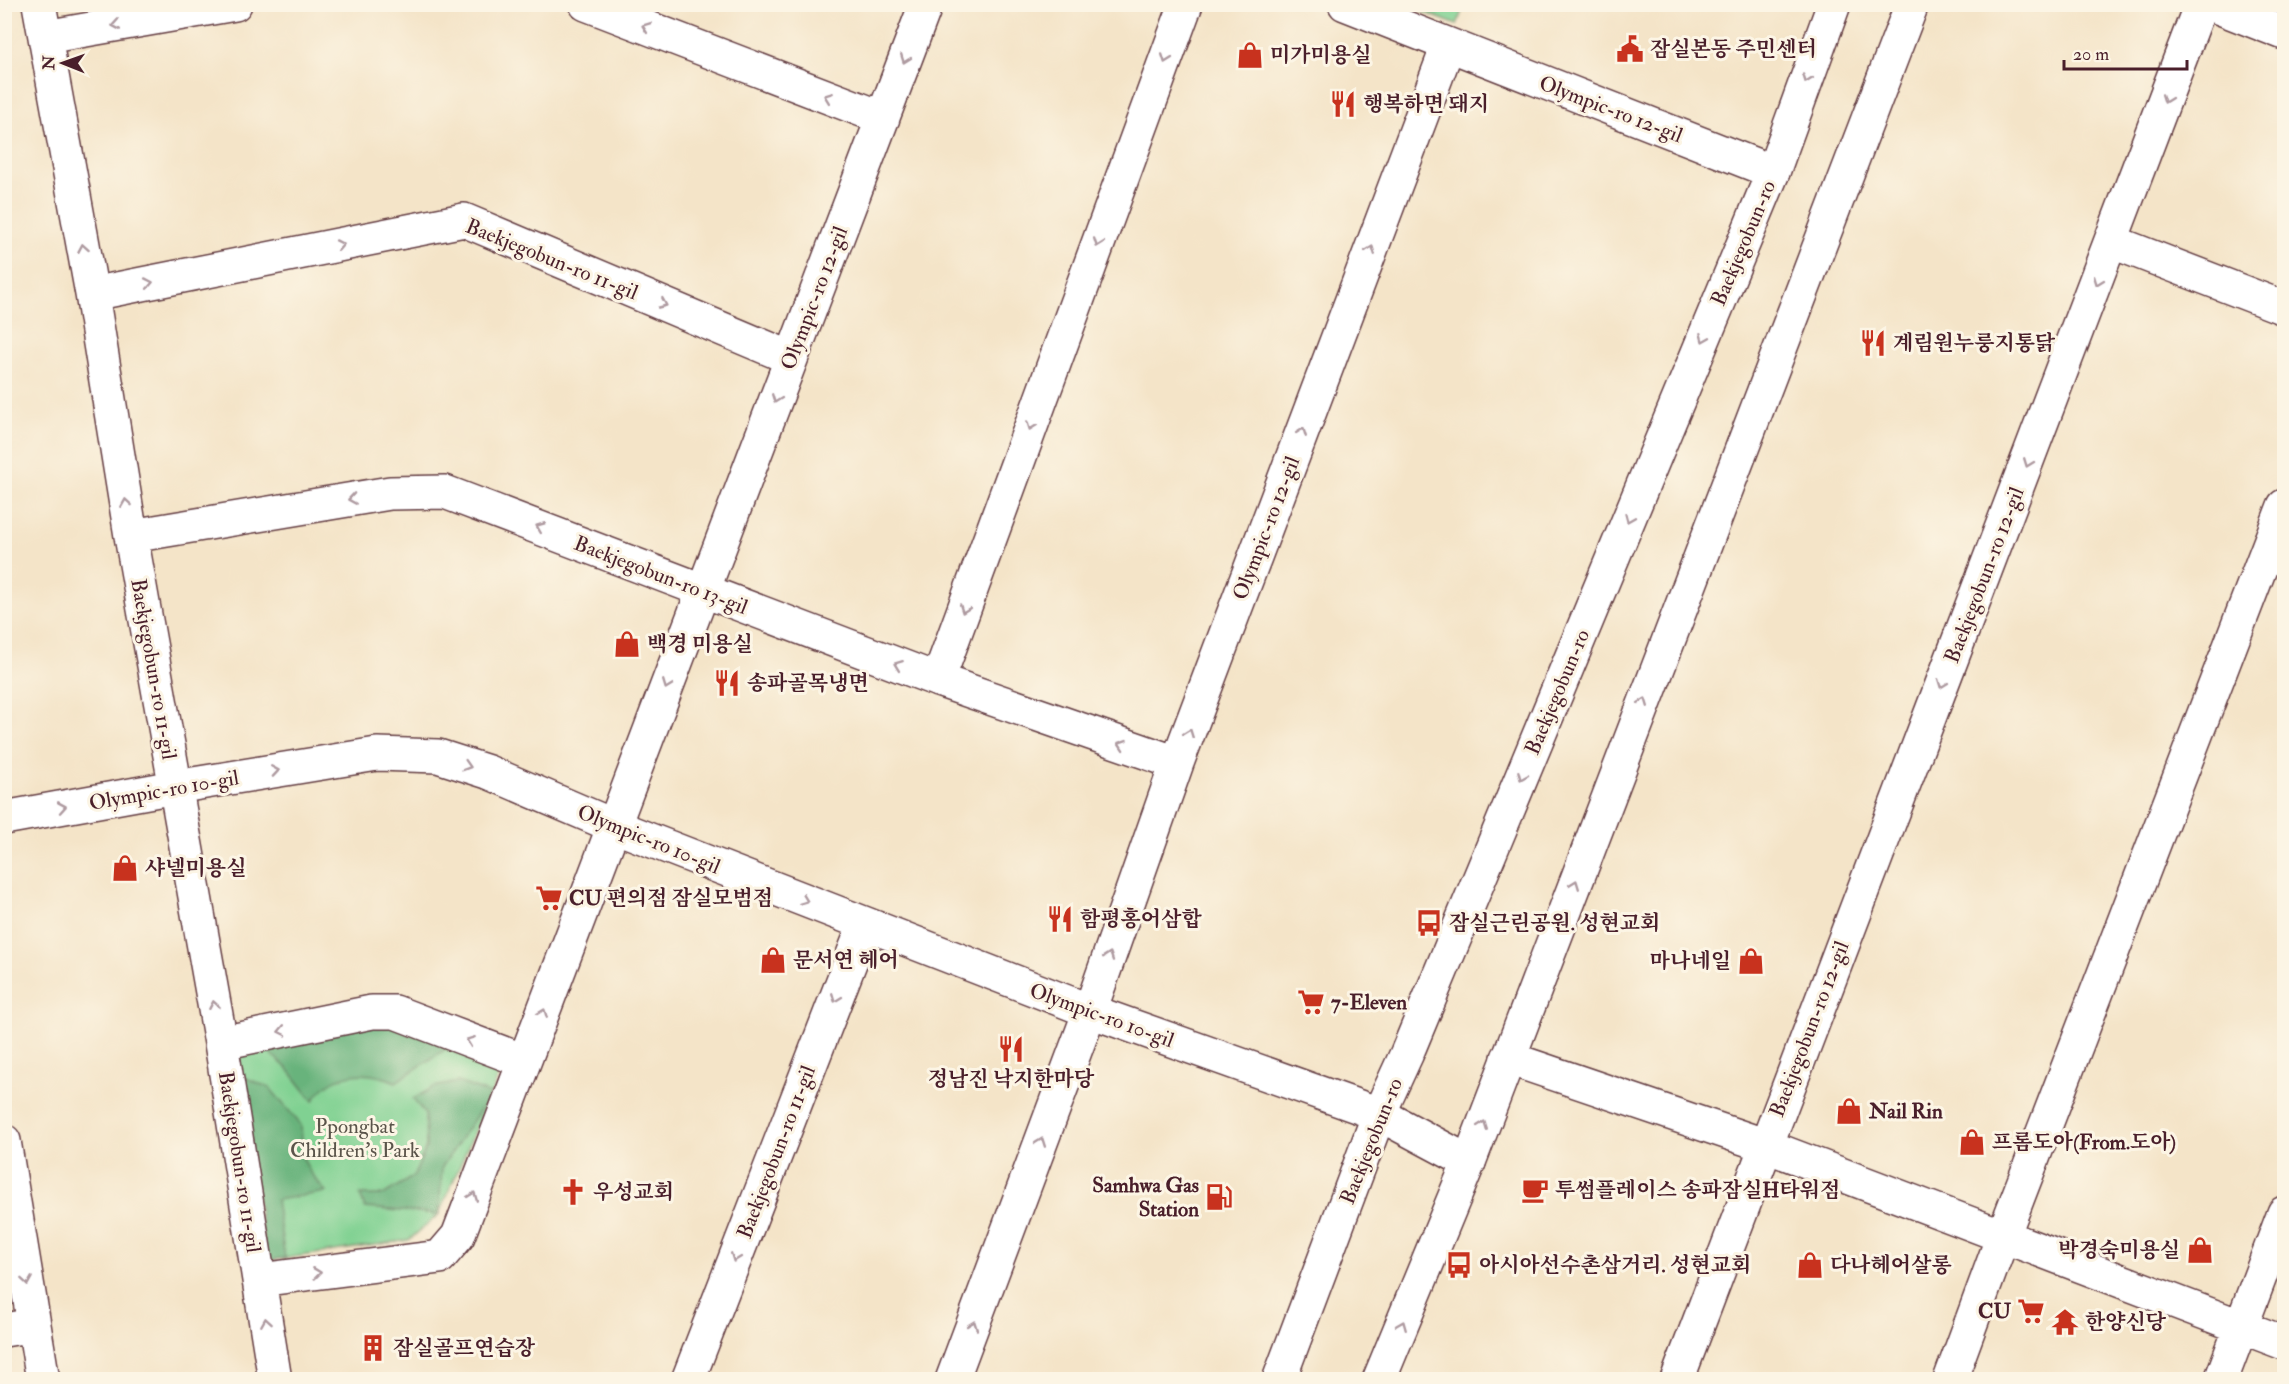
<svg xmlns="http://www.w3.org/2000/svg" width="2289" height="1384" font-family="'IM FELL Double Pica','Noto Serif KR',serif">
  <rect width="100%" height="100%" fill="#fcf5e5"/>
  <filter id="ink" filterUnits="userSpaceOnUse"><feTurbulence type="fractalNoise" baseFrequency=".0167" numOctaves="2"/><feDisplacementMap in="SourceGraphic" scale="12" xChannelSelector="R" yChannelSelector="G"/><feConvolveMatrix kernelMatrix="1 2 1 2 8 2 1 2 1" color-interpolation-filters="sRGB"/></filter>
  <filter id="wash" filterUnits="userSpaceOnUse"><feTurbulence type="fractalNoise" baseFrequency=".008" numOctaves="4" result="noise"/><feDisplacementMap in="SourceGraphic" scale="24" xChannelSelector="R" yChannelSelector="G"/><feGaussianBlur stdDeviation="1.35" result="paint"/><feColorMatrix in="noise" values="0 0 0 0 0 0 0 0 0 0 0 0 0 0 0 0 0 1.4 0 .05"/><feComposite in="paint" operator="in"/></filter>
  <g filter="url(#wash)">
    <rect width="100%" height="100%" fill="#f4e4c8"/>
    <path fill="#80d192" stroke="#65785e" stroke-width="1.5" d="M1405,5H1464L1457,25Z
      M386,1021L504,1064L439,1214L409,1240L267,1261L233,1052Z"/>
    <path fill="#68b37c" stroke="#596954" stroke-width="1.5" d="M386,1021L452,1045L396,1082C366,1069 332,1071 313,1101L288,1069L262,1046Z
      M237,1074L270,1088L301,1125L303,1158L310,1172L326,1192L276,1200L285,1258L267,1261Z
      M458,1082L491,1094L442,1167L439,1214L365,1208L360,1195H383L414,1176L426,1147L425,1114L413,1099L434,1087Z"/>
  </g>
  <g filter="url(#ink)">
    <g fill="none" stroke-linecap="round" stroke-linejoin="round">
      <defs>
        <path id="minor" d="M39,4L92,294L131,536L221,1043L275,1380
          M586,4L883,118
          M1345,4L1773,172
          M2210,4L2284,33
          M45,37L235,4
          M2113,242L2284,308
          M92,294L464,220L791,358
          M131,536L390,493L445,492L938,680L1177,763
          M938,680L1186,4
          M4,818L175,787L377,754L438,756L488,772L614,826L1090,1011L1379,1114L1469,1162
          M221,1043L372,1012H395L524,1061
          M1508,1058L1764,1145L2284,1343
          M4,1141L43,1380
          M259,1280L440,1257L458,1236L926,4
          M4,1330L34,1325
          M688,1380L865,924
          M952,1380L1090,1011L1177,763L1448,46
          M1677,1380C1848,920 2030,464 2201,4
          M1950,1380L2003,1236L2284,506
          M2221,1380L2284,1213"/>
        <path id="major" d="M1279,1380L1379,1114L1407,1053L1773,172L1834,4
          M1379,1380L1469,1162L1912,4"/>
      </defs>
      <use href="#minor" stroke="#643d43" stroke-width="36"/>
      <use href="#major" stroke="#643d43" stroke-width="36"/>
      <use href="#minor" stroke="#fff" stroke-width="33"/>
      <use href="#major" stroke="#fff" stroke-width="33"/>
    </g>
    <defs><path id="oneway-chevron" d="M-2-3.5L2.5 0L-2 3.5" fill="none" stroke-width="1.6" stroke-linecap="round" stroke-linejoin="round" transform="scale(1.5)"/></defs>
    <g stroke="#ae9aa0">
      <use href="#oneway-chevron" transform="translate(116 25) rotate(170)"/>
      <use href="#oneway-chevron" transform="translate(646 27) rotate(-159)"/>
      <use href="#oneway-chevron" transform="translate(905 59) rotate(111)"/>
      <use href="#oneway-chevron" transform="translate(1166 59) rotate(110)"/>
      <use href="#oneway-chevron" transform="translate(1807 79) rotate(110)"/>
      <use href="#oneway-chevron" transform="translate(828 97) rotate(-159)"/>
      <use href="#oneway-chevron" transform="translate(2166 99) rotate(110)"/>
      <use href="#oneway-chevron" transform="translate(1098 243) rotate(110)"/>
      <use href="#oneway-chevron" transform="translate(340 245) rotate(-11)"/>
      <use href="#oneway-chevron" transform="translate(83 248) rotate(-100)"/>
      <use href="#oneway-chevron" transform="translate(1371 250) rotate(-69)"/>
      <use href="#oneway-chevron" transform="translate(2098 281) rotate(111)"/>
      <use href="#oneway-chevron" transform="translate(149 283) rotate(-11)"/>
      <use href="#oneway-chevron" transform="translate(663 304) rotate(23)"/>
      <use href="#oneway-chevron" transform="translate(1704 338) rotate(113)"/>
      <use href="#oneway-chevron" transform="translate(776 399) rotate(111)"/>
      <use href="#oneway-chevron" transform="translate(1031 426) rotate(110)"/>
      <use href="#oneway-chevron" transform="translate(1302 432) rotate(-69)"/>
      <use href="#oneway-chevron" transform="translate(2028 463) rotate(111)"/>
      <use href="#oneway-chevron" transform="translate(352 499) rotate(171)"/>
      <use href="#oneway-chevron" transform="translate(126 503) rotate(-99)"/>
      <use href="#oneway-chevron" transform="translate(1629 518) rotate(113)"/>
      <use href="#oneway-chevron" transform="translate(540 527) rotate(-158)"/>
      <use href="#oneway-chevron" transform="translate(964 609) rotate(110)"/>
      <use href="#oneway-chevron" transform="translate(898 665) rotate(-159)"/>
      <use href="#oneway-chevron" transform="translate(1942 684) rotate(111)"/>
      <use href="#oneway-chevron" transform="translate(667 685) rotate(111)"/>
      <use href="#oneway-chevron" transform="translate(1644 702) rotate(-69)"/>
      <use href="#oneway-chevron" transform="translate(1189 733) rotate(-69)"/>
      <use href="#oneway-chevron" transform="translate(1122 744) rotate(-161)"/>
      <use href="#oneway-chevron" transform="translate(467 766) rotate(17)"/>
      <use href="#oneway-chevron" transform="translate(275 771) rotate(-9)"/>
      <use href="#oneway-chevron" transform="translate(1522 776) rotate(113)"/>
      <use href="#oneway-chevron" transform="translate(62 807) rotate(-10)"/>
      <use href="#oneway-chevron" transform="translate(1575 884) rotate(-69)"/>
      <use href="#oneway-chevron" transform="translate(804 900) rotate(21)"/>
      <use href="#oneway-chevron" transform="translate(1109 956) rotate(-71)"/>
      <use href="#oneway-chevron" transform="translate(836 998) rotate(111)"/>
      <use href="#oneway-chevron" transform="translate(214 1005) rotate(-100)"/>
      <use href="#oneway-chevron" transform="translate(543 1013) rotate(-69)"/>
      <use href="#oneway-chevron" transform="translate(282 1031) rotate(168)"/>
      <use href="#oneway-chevron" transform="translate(470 1041) rotate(-159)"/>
      <use href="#oneway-chevron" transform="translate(1483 1125) rotate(-69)"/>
      <use href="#oneway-chevron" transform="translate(1041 1142) rotate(-70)"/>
      <use href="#oneway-chevron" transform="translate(473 1196) rotate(-69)"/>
      <use href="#oneway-chevron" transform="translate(735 1258) rotate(111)"/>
      <use href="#oneway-chevron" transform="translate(317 1273) rotate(-7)"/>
      <use href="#oneway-chevron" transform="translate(27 1281) rotate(81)"/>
      <use href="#oneway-chevron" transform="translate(266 1322) rotate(-99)"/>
      <use href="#oneway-chevron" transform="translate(973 1325) rotate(-70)"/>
      <use href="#oneway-chevron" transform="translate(1402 1325) rotate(-68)"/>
    </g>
  </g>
  <defs>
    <symbol id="civic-bare" viewBox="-9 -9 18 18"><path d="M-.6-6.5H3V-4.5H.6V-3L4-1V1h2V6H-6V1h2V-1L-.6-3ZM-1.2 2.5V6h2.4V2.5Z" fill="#c8321e" stroke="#fcf5e5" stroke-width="2.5" paint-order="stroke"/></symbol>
    <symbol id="shop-bare" viewBox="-9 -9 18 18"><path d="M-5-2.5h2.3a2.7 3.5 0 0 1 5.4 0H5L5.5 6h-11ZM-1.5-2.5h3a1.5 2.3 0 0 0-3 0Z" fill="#c8321e" stroke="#fcf5e5" stroke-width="2.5" paint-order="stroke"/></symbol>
    <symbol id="restaurant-bare" viewBox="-9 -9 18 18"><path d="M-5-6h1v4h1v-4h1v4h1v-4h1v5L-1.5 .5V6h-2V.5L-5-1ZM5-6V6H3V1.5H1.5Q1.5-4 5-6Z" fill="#c8321e" stroke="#fcf5e5" stroke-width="2.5" paint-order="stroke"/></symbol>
    <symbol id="supermarket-bare" viewBox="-9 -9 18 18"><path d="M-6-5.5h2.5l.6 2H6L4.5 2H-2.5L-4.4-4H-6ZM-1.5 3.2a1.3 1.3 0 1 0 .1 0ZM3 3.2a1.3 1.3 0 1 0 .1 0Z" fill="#c8321e" stroke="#fcf5e5" stroke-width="2.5" paint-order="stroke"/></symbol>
    <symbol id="bus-bare" viewBox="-9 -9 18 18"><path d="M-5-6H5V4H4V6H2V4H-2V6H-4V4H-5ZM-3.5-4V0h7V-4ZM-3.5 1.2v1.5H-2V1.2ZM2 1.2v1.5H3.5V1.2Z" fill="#c8321e" stroke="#fcf5e5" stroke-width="2.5" paint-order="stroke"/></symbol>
    <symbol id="cafe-bare" viewBox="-9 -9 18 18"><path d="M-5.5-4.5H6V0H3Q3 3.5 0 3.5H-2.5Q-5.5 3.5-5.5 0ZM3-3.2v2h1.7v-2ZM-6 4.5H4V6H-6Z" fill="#c8321e" stroke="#fcf5e5" stroke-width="2.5" paint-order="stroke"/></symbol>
    <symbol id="church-bare" viewBox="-9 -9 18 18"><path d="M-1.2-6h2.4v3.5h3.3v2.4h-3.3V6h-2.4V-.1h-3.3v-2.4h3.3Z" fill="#c8321e" stroke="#fcf5e5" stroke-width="2.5" paint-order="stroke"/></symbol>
    <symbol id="fuel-bare" viewBox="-9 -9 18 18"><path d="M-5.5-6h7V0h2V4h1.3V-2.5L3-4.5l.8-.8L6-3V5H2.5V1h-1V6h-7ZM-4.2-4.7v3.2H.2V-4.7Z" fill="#c8321e" stroke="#fcf5e5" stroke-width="2.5" paint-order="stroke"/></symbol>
    <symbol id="temple-bare" viewBox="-9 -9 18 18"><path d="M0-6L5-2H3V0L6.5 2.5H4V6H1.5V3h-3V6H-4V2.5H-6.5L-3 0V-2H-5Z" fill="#c8321e" stroke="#fcf5e5" stroke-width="2.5" paint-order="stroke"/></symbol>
    <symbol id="building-bare" viewBox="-9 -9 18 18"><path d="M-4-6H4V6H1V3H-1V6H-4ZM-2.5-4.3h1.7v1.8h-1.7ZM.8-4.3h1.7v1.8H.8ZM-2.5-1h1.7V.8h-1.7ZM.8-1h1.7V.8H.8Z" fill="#c8321e" stroke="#fcf5e5" stroke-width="2.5" paint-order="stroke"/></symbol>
  </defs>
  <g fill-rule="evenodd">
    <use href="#civic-bare" x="1611" y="30" width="38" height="38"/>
    <use href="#shop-bare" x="1231" y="36" width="38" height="38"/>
    <use href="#restaurant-bare" x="1324" y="85" width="38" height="38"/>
    <use href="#restaurant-bare" x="1854" y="324" width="38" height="38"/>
    <use href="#shop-bare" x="608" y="625" width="38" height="38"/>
    <use href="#restaurant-bare" x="708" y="664" width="38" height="38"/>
    <use href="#shop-bare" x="106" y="849" width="38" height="38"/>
    <use href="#supermarket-bare" x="530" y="879" width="38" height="38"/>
    <use href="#restaurant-bare" x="1041" y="900" width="38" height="38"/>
    <use href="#bus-bare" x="1410" y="904" width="38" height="38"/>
    <use href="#shop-bare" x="754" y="941" width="38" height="38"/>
    <use href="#shop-bare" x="1732" y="942" width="38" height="38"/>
    <use href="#supermarket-bare" x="1292" y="983" width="38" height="38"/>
    <use href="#restaurant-bare" x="992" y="1030" width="38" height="38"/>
    <use href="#shop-bare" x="1830" y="1092" width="38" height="38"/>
    <use href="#shop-bare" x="1953" y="1123" width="38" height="38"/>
    <use href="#cafe-bare" x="1516" y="1171" width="38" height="38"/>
    <use href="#church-bare" x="554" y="1173" width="38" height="38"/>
    <use href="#fuel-bare" x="1200" y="1178" width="38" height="38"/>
    <use href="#shop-bare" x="2181" y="1231" width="38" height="38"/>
    <use href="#bus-bare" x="1440" y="1246" width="38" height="38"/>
    <use href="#shop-bare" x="1791" y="1246" width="38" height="38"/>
    <use href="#supermarket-bare" x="2012" y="1292" width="38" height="38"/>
    <use href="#temple-bare" x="2046" y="1303" width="38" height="38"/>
    <use href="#building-bare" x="354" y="1329" width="38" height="38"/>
  </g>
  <g text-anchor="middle" stroke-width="6" stroke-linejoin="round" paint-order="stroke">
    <g font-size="21" font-weight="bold" fill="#4a1f2b" stroke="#fcf5e5" text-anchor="start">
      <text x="1650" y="56">잠실본동 주민센터</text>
      <text x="1270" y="62">미가미용실</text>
      <text x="1363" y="111">행복하면 돼지</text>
      <text x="1893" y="350">계림원누룽지통닭</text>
      <text x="647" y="651">백경 미용실</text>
      <text x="747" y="690">송파골목냉면</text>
      <text x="145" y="875">샤넬미용실</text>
      <text x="569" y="905">CU 편의점 잠실모범점</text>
      <text x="1080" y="926">함평홍어삼합</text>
      <text x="1449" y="930">잠실근린공원. 성현교회</text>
      <text x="793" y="967">문서연 헤어</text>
      <text x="1731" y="968" text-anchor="end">마나네일</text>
      <text x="1331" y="1009">7-Eleven</text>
      <text x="1011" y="1086" text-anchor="middle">정남진 낙지한마당</text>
      <text x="1869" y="1118">Nail Rin</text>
      <text x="1992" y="1149">프롬도아(From.도아)</text>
      <text x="1199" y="1192" text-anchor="end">Samhwa Gas<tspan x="1199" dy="24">Station</tspan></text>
      <text x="1555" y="1197">투썸플레이스 송파잠실H타워점</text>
      <text x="593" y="1199">우성교회</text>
      <text x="2180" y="1257" text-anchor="end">박경숙미용실</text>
      <text x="1479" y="1272">아시아선수촌삼거리. 성현교회</text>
      <text x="1830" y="1272">다나헤어살롱</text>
      <text x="2011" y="1318" text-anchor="end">CU</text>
      <text x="2085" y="1329">한양신당</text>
      <text x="393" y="1355">잠실골프연습장</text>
    </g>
    <g font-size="21" fill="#4a1f2b" stroke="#fcf5e5">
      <text transform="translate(1611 109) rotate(21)" y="7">Olympic-ro 12-gil</text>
      <text transform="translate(1743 243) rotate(-67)" y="7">Baekjegobun-ro</text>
      <text transform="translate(552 259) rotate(22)" y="7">Baekjegobun-ro 11-gil</text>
      <text transform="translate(814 298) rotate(-69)" y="7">Olympic-ro 12-gil</text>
      <text transform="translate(1266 528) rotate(-69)" y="7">Olympic-ro 12-gil</text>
      <text transform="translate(661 575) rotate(21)" y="7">Baekjegobun-ro 13-gil</text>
      <text transform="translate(1984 575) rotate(-69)" y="7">Baekjegobun-ro 12-gil</text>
      <text transform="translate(154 669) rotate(80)" y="7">Baekjegobun-ro 11-gil</text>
      <text transform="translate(1557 692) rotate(-67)" y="7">Baekjegobun-ro</text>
      <text transform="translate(164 790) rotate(-10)" y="7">Olympic-ro 10-gil</text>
      <text transform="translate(649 839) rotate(22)" y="7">Olympic-ro 10-gil</text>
      <text transform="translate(1102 1015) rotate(20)" y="7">Olympic-ro 10-gil</text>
      <text transform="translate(1809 1029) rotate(-69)" y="7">Baekjegobun-ro 12-gil</text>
      <text transform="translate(1371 1141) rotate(-68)" y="7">Baekjegobun-ro</text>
      <text transform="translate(776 1152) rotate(-69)" y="7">Baekjegobun-ro 11-gil</text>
      <text transform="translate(240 1162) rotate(81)" y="7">Baekjegobun-ro 11-gil</text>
    </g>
    <g font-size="21" fill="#5a544a" stroke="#fcf5e5">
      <text x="355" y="1133">Ppongbat<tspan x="355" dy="24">Children's Park</tspan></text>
    </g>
  </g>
  <rect width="2289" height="1384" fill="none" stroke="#fcf5e5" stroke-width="24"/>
  <g transform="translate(63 63) rotate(271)" stroke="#fcf5e5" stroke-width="4.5" paint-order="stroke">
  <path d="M0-4.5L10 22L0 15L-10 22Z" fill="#4a1f2b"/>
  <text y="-9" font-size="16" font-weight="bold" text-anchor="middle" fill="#4a1f2b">N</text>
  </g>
  <path d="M2064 60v9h123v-9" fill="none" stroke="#4a1f2b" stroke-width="3"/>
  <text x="2073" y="60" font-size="18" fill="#4a1f2b" stroke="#fcf5e5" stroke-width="4.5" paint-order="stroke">20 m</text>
</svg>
